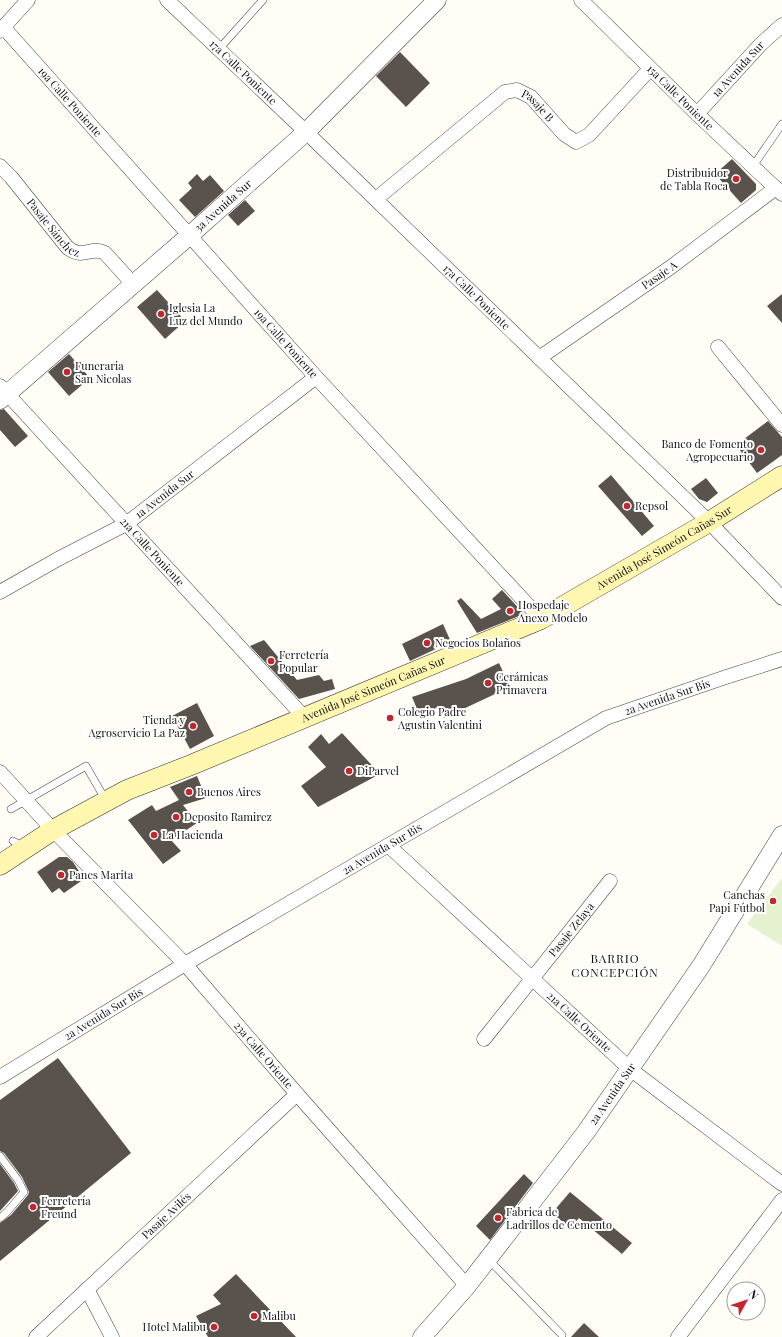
<svg xmlns="http://www.w3.org/2000/svg" width="782" height="1337" font-family="'Playfair Display',serif">
  <rect width="100%" height="100%" fill="#fffdf5"/>
  <path fill="#e6f2cf" d="M782,878V946L747,924Z"/>
  <path fill="#5a524d" d="M400,52L430,83L406,107L376,76Z
    M732,159L756,184V190L741,203L715,174Z
    M197,174L203,181L210,175L224,191L195,217L179,200L192,188L188,183Z
    M245,200L255,211L238,226L228,215Z
    M157,290L185,321L165,339L137,307Z
    M782,294V323L767,306Z
    M69,354L90,378L69,396L48,372Z
    M4,409L28,436L15,447L0,430V410Z
    M768,421L782,437V455L757,473L736,445Z
    M611,475L654,526L642,536L598,486Z
    M706,478L718,493L707,502L699,499L691,489Z
    M502,590L524,614L477,633L457,601L461,598L481,619L501,609L492,599Z
    M443,624L451,642L410,661L402,644Z
    M264,640L297,680L319,675L324,681L332,679L335,689L299,699L250,646Z
    M499,663L510,687L444,718L438,707L420,716L412,697L466,679Z
    M197,703L214,736L190,749L172,716Z
    M342,733L380,774L318,807L301,786L326,767L308,747L321,734L329,744Z
    M197,776L206,798L183,805L197,823L171,840L181,851L163,864L128,820L152,805L156,811L179,800L170,787Z
    M59,857H67L73,862L84,879L64,893L59,888L52,893L37,872Z
    M58,1058L131,1153L0,1261V1223L11,1215L28,1195L29,1192L22,1177L4,1153L0,1151V1100Z
    M0,1164L14,1183L18,1191L0,1211Z
    M524,1174L533,1183L490,1240L476,1226Z
    M570,1192L632,1243L622,1254L579,1218L570,1228L552,1213Z
    M236,1274L296,1337H208L196,1316L221,1304L213,1295Z
    M584,1323L599,1337H571Z"/>
  <g fill="none" stroke-linecap="round" stroke-linejoin="round">
    <defs>
      <path id="service" d="M219,49L263,0
        M753,166L782,124
        M11,809L86,766L105,799
        M13,841L24,847
        M0,1156L18,1180L24,1192L7,1212L0,1218
        M488,1259L562,1335"/>
      <g id="minor">
        <path id="s1" d="M167,0L306,132L709,522L782,598"/>
        <path id="s2" d="M581,0L697,114L782,194"/>
        <path id="s3" d="M4,28L316,377L541,619"/>
        <path d="M0,31L28,0"/>
        <path id="s4" d="M697,114L761,44L782,25"/>
        <path id="s5" d="M0,166L11,177L67,247C83,261 91,245 105,253L133,284"/>
        <path id="s6" d="M376,199L505,92L517,90L531,97L564,134L576,142L589,135L650,69"/>
        <path d="M718,347L782,425"/>
        <path id="s7" d="M539,358L671,267L776,188"/>
        <path id="s8" d="M0,386L304,717"/>
        <path id="s9" d="M0,592L58,559L126,524L316,377"/>
        <path id="s10" d="M0,772L53,830L185,964L297,1094L467,1286"/>
        <path id="s11" d="M389,846L630,1069L782,1184"/>
        <path id="s12" d="M484,1039L610,881"/>
        <path id="s13" d="M0,1077L185,964L606,718L726,677L782,659"/>
        <path d="M87,1289L112,1337"/>
        <path id="s14" d="M36,1337L297,1094"/>
        <path d="M678,1337L782,1200"/>
      </g>
      <g id="tertiary">
        <path id="s15" d="M0,400L190,235L306,132L437,0"/>
        <path id="s16" d="M422,1337L467,1286L586,1132L701,966L782,835"/>
      </g>
      <g id="secondary">
        <path id="s17" d="M0,865L53,830L127,790L191,765L541,619L709,522L782,476"/>
      </g>
    </defs>
    <use href="#service" stroke="#444" stroke-width="8"/>
    <use href="#minor" stroke="#444" stroke-width="15"/>
    <use href="#tertiary" stroke="#444" stroke-width="19"/>
    <use href="#secondary" stroke="#333" stroke-width="21"/>
    <use href="#service" stroke="#fff" stroke-width="7"/>
    <use href="#minor" stroke="#fff" stroke-width="14"/>
    <use href="#tertiary" stroke="#fff" stroke-width="18"/>
    <use href="#secondary" stroke="#fff6b0" stroke-width="20"/>
  </g>
  <g fill="#c4262e" stroke="#fff" stroke-width="1.5">
    <circle cx="736" cy="179" r="4"/>
    <circle cx="161" cy="314" r="4"/>
    <circle cx="67" cy="372" r="4"/>
    <circle cx="761" cy="450" r="4"/>
    <circle cx="627" cy="506" r="4"/>
    <circle cx="510" cy="611" r="4"/>
    <circle cx="427" cy="643" r="4"/>
    <circle cx="271" cy="661" r="4"/>
    <circle cx="488" cy="683" r="4"/>
    <circle cx="390" cy="718" r="4"/>
    <circle cx="193" cy="726" r="4"/>
    <circle cx="349" cy="771" r="4"/>
    <circle cx="189" cy="792" r="4"/>
    <circle cx="176" cy="817" r="4"/>
    <circle cx="154" cy="835" r="4"/>
    <circle cx="61" cy="875" r="4"/>
    <circle cx="773" cy="901" r="4"/>
    <circle cx="33" cy="1207" r="4"/>
    <circle cx="498" cy="1218" r="4"/>
    <circle cx="254" cy="1316" r="4"/>
    <circle cx="214" cy="1327" r="4"/>
  </g>
  <g text-anchor="middle" stroke-width="4" stroke-linejoin="round" paint-order="stroke">
    <g font-size="11" fill="#111" stroke="#fff">
      <text dy="4" stroke="none"><textPath href="#s4" startOffset="61">1a Avenida Sur</textPath></text>
      <text dy="4" stroke="none"><textPath href="#s1" startOffset="105">17a Calle Poniente</textPath></text>
      <text dy="4" stroke="none"><textPath href="#s2" startOffset="139">15a Calle Poniente</textPath></text>
      <text dy="4" stroke="none"><textPath href="#s3" startOffset="99">19a Calle Poniente</textPath></text>
      <text dy="4" stroke="none"><textPath href="#s6" startOffset="206">Pasaje B</textPath></text>
      <text dy="4" stroke="none"><textPath href="#s15" startOffset="296">3a Avenida Sur</textPath></text>
      <text dy="4" stroke="none"><textPath href="#s5" startOffset="82">Pasaje Sánchez</textPath></text>
      <text dy="4" stroke="none"><textPath href="#s7" startOffset="146">Pasaje A</textPath></text>
      <text dy="4" stroke="none"><textPath href="#s1" startOffset="429">17a Calle Poniente</textPath></text>
      <text dy="4" stroke="none"><textPath href="#s3" startOffset="423">19a Calle Poniente</textPath></text>
      <text dy="4" stroke="none"><textPath href="#s9" startOffset="192">1a Avenida Sur</textPath></text>
      <text dy="4" stroke="none"><textPath href="#s17" startOffset="738">Avenida José Simeón Cañas Sur</textPath></text>
      <text dy="4" stroke="none"><textPath href="#s8" startOffset="225">21a Calle Poniente</textPath></text>
      <text dy="4" stroke="none"><textPath href="#s17" startOffset="414">Avenida José Simeón Cañas Sur</textPath></text>
      <text dy="4" stroke="none"><textPath href="#s13" startOffset="769">2a Avenida Sur Bis</textPath></text>
      <text dy="4" stroke="none"><textPath href="#s13" startOffset="445">2a Avenida Sur Bis</textPath></text>
      <text dy="4" stroke="none"><textPath href="#s12" startOffset="140">Pasaje Zelaya</textPath></text>
      <text dy="4" stroke="none"><textPath href="#s13" startOffset="121">2a Avenida Sur Bis</textPath></text>
      <text dy="4" stroke="none"><textPath href="#s11" startOffset="259">21a Calle Oriente</textPath></text>
      <text dy="4" stroke="none"><textPath href="#s10" startOffset="387">23a Calle Oriente</textPath></text>
      <text dy="4" stroke="none"><textPath href="#s16" startOffset="309">2a Avenida Sur</textPath></text>
      <text dy="4" stroke="none"><textPath href="#s14" startOffset="178">Pasaje Avilés</textPath></text>
    </g>
    <g font-size="11" fill="#111" stroke="#fff" text-anchor="start">
      <text x="728" y="177" text-anchor="end">Distribuidor<tspan x="728" dy="13">de Tabla Roca</tspan></text>
      <text x="169" y="312">Iglesia La<tspan x="169" dy="13">Luz del Mundo</tspan></text>
      <text x="75" y="370">Funeraria<tspan x="75" dy="13">San Nicolas</tspan></text>
      <text x="753" y="448" text-anchor="end">Banco de Fomento<tspan x="753" dy="13">Agropecuario</tspan></text>
      <text x="635" y="510">Repsol</text>
      <text x="518" y="609">Hospedaje<tspan x="518" dy="13">Anexo Modelo</tspan></text>
      <text x="435" y="647">Negocios Bolaños</text>
      <text x="279" y="659">Ferretería<tspan x="279" dy="13">Popular</tspan></text>
      <text x="496" y="681">Cerámicas<tspan x="496" dy="13">Primavera</tspan></text>
      <text x="398" y="716">Colegio Padre<tspan x="398" dy="13">Agustin Valentini</tspan></text>
      <text x="185" y="724" text-anchor="end">Tienda y<tspan x="185" dy="13">Agroservicio La Paz</tspan></text>
      <text x="357" y="775">DiParvel</text>
      <text x="197" y="796">Buenos Aires</text>
      <text x="184" y="821">Deposito Ramirez</text>
      <text x="162" y="839">La Hacienda</text>
      <text x="69" y="879">Panes Marita</text>
      <text x="765" y="899" text-anchor="end">Canchas<tspan x="765" dy="13">Papi Fútbol</tspan></text>
      <text x="41" y="1205">Ferretería<tspan x="41" dy="13">Freund</tspan></text>
      <text x="506" y="1216">Fabrica de<tspan x="506" dy="13">Ladrillos de Cemento</tspan></text>
      <text x="262" y="1320">Malibu</text>
      <text x="206" y="1331" text-anchor="end">Hotel Malibu</text>
    </g>
    <g font-size="12" letter-spacing="1" fill="#111" stroke="#fff">
      <text x="615" y="963">BARRIO<tspan x="615" dy="14">CONCEPCIÓN</tspan></text>
    </g>
  </g>
  <g transform="translate(746 1301) rotate(50)"><circle r="19" fill="#ffffff" stroke="#a0a0a0"/>
  <path d="M0-3L7 15L0 10L-7 15Z" fill="#c4262e"/>
  <text y="-6" font-size="11" font-weight="bold" text-anchor="middle" fill="#111111">N</text>
  </g>
</svg>
